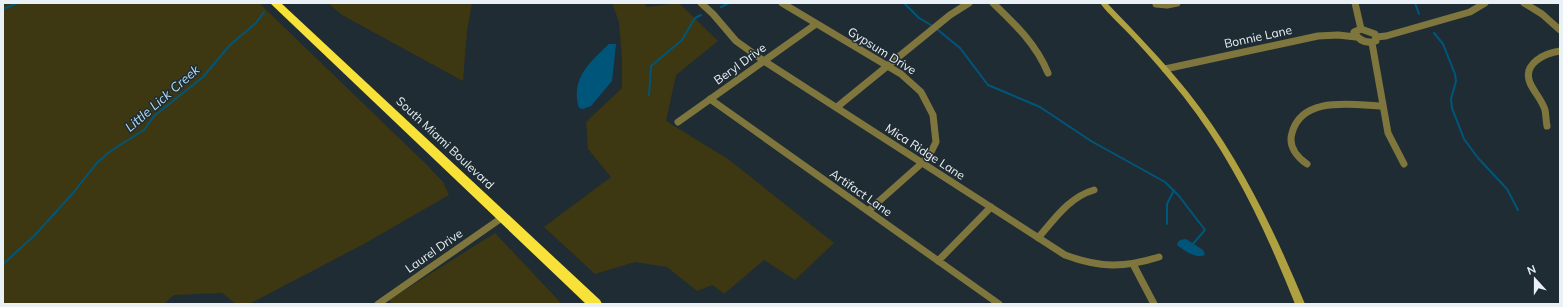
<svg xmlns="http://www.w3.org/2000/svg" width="1563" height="307" font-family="Mulish,sans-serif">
  <rect width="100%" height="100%" fill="#202c33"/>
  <path fill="#3d3712" d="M3,3H259L427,165L443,182L449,195L362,245L249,304H236L222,293L174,295L164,304H3Z
    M328,3H472L467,31L463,81L342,15Z
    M612,3H644L647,7L679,3L718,41L676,75L666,121L728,159L834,243L795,280L764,260L724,294L713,285L697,291L667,267L635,262L595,274L544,227L611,177L588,149L586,122L622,88V58L619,22Z
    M495,233L562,304H392L389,300Z"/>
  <path fill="#00567a" d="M609,44H616L612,81L591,106L583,109L579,108C570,79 590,62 609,44Z
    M1186,239L1203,250L1205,255C1196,259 1185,251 1177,245L1178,242L1180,240Z"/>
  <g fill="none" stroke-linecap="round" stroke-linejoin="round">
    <path stroke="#00567a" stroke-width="2" d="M904,3L919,18L931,25
      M1415,3L1419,14
      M721,7L729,3
      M3,9L18,3
      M938,30L960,48L988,85L1040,107L1091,141L1165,182L1179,196L1205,230L1192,245
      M1434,33L1443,44L1455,74L1456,81L1451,99L1452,108L1464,139L1478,158L1507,189L1518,210
      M649,95L651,66L682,40L695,18L701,15
      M1167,224V204L1174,190
      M3,264L35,235L73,193L96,164L109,152L144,130L154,116L203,77L230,45L256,23L264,12"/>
    <path stroke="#7f763d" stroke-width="7" d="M701,3L713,14L736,41L764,61L1065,255C1100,268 1124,268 1159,257
      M782,3L901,74L921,92L933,115L936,142L930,154L922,163L868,211
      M993,3C1015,24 1036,44 1048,73
      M1355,3L1361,29
      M1524,3L1542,14L1560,30
      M1156,4L1167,5L1177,3
      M1361,29L1375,34L1376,41C1366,44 1359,41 1354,32Z
      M1376,37L1386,36L1470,12L1485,3
      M1372,43L1388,133L1404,164
      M1165,69L1318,36L1338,35L1356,37
      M710,99L999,304
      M837,107L950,15L969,3
      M678,122L816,24
      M1547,126C1546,121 1546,115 1545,110C1542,100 1534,92 1530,83C1522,63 1546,53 1560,51
      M1307,164C1297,157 1288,146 1292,133C1302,95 1353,105 1382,106
      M1038,238C1054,220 1069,197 1094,190
      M938,261L991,207
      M1133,264L1154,304
      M378,304L503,217"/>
    <path fill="#b0a140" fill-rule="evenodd" d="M1100,3H1107C1135,32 1163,61 1188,92C1239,156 1274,230 1305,304H1295C1266,231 1232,158 1183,96C1166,75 1149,55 1131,36C1121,25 1109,15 1100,3Z"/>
    <path fill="#f8e139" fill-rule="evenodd" d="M270,3H281L600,300L602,304H586Z"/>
  </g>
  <g text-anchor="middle" stroke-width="3" stroke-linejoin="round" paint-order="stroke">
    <g font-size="12" fill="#e9f1f6" stroke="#202c33">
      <text transform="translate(1258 37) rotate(-12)" y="4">Bonnie Lane</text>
      <text transform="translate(882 51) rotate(32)" y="4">Gypsum Drive</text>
      <text transform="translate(740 64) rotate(-36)" y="4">Beryl Drive</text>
      <text transform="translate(445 143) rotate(43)" y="4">South Miami Boulevard</text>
      <text transform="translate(925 152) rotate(33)" y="4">Mica Ridge Lane</text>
      <text transform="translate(861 193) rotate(35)" y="4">Artifact Lane</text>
      <text transform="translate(434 251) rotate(-35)" y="4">Laurel Drive</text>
    </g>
    <g font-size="13" font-style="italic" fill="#b0dcf5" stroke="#202c33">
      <text transform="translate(162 98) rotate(-41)" y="5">Little Lick Creek</text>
    </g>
  </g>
  <rect width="1563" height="307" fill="none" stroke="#e9f1f6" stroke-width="8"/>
  <g transform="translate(1535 279) rotate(339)" stroke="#202c33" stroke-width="3" paint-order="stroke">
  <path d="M0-3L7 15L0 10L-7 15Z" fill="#e9f1f6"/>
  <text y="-6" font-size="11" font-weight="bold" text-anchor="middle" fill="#e9f1f6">N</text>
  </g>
</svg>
